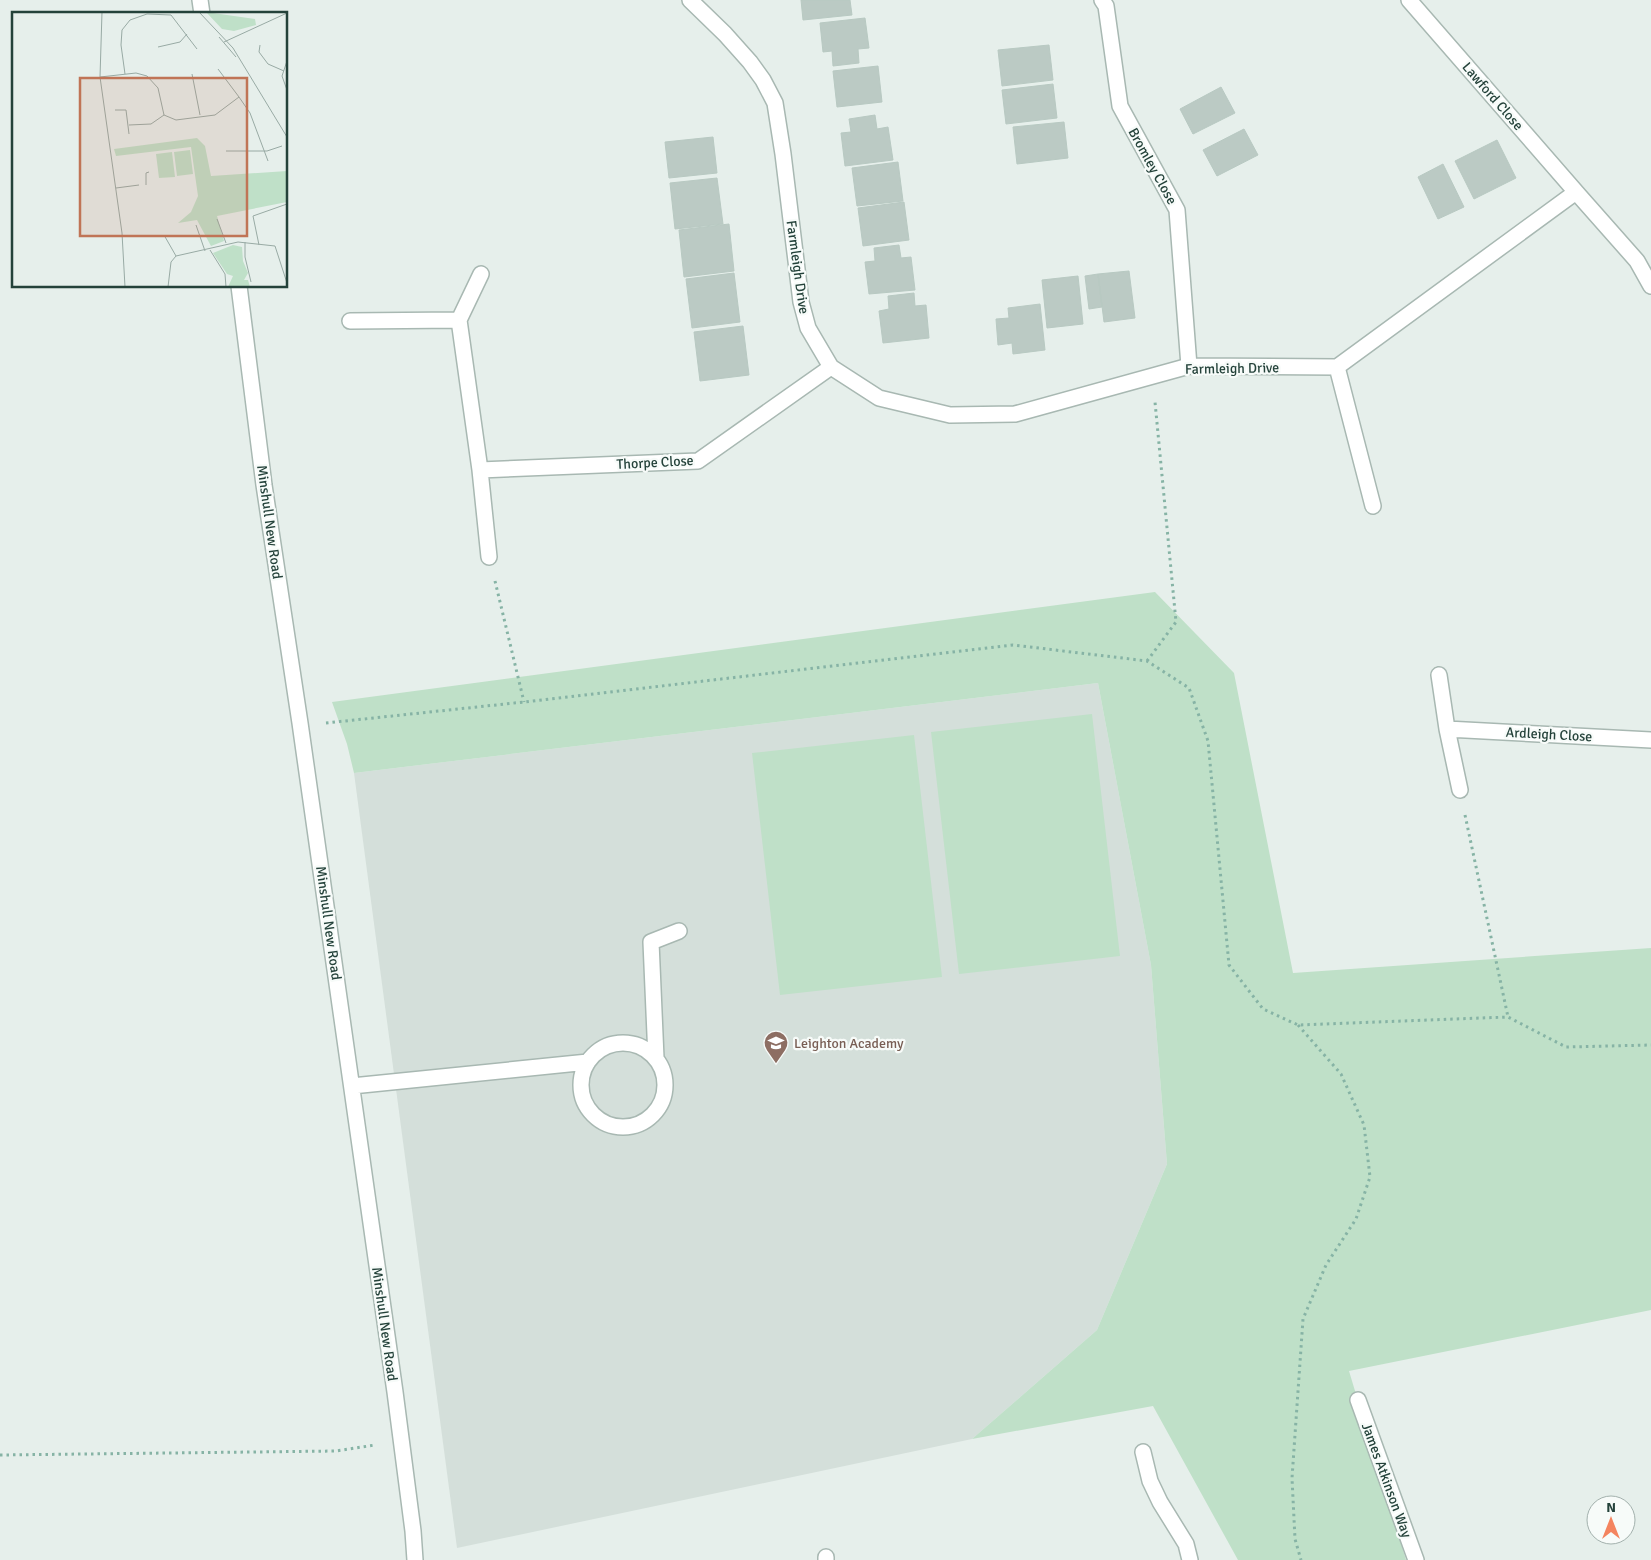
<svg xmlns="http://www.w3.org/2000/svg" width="1651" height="1560" font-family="Signika,sans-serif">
  <rect width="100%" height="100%" fill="#e6efeb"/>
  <path fill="#d4dfda" d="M1098,683L1151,965L1167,1164L1097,1330L972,1439L457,1548L354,773Z"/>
  <path fill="#bfe0c8" d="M1155,592L1234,673L1293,973L1651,948V1310L1349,1371L1406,1560H1238L1153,1406L972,1439L1097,1330L1167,1164L1151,965L1098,683L354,773L347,744L332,702Z
    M1092,714L1120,956L959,974L931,732Z
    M914,735L942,977L780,995L752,753Z"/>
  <path fill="#bbcac4" stroke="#b8c9c2" d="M801,0H850L852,15L803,20Z
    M865,18L869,48L858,49L859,63L833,66L832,51L823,52L820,23Z
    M1049,45L1053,80L1002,86L998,50Z
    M878,66L882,102L837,107L833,71Z
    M1053,84L1057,118L1006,124L1002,90Z
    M1221,87L1235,113L1193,134L1180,109Z
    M875,115L877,129L888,127L893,160L845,166L841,133L851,132L849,119Z
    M1064,122L1068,158L1017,164L1013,127Z
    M1244,129L1258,155L1217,176L1203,150Z
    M713,137L717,173L669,178L665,142Z
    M1497,140L1516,178L1474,199L1455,161Z
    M898,162L903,201L857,206L852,168Z
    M1443,164L1464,207L1438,219L1418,177Z
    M717,178L723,224L675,229L670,183Z
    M904,202L909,240L863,246L858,208Z
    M729,224L734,271L684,277L679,230Z
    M899,245L901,258L911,257L915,290L869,294L865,262L875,261L874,248Z
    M1129,271L1135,318L1104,322L1098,274Z
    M734,273L740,322L692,328L686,279Z
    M1098,274L1102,307L1089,309L1085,276Z
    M1078,276L1083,324L1047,328L1042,280Z
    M914,293L915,306L926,305L929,338L883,343L879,311L889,309L888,296Z
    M1040,304L1045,350L1013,354L1012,343L998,345L996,319L1009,318L1008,308Z
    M743,326L749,375L700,381L694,332Z"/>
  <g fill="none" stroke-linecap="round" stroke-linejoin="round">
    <defs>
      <path id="minor" d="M200,0L202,14
        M690,0L725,34L750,62L763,80L775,103L783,154L801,302L808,328L831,367L879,398L950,415L1015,414L1189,366L1337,367L1576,192L1637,261L1651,286
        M1102,0L1106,6L1120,106L1177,210L1189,366
        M1409,0L1576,192
        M239,286L264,485L300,723L395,1392L413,1531L415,1560
        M459,320L481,274
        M350,321L459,320L480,470L489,557
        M1337,367L1373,506
        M480,470L698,461L831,367
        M1439,675L1447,729L1460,790
        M1447,729L1651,740
        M581 1085a42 42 0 1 1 84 0a42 42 0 1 1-84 0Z
        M656,1058L651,942L679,931
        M352,1086L588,1062
        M1358,1400L1416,1560
        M1143,1452L1150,1481L1160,1502L1186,1544L1190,1560
        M826,1557V1560"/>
    </defs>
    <use href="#minor" stroke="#a8b8b2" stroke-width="18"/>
    <path stroke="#86b3a5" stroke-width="3" stroke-dasharray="2.5 4" stroke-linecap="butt" d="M495,581L524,702
      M1147,661L1176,622L1155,402
      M326,723L524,702L1013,645L1147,661L1189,688L1208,741L1229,965L1263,1009L1298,1025L1508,1017L1566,1047L1651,1045
      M1465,815L1508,1017
      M1298,1025L1341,1074L1364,1125L1370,1177L1356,1219L1326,1265L1303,1319L1292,1478L1295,1539L1301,1560
      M0,1455L336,1451L375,1445"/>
    <use href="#minor" stroke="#fff" stroke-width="15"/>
  </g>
  <defs>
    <symbol id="school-pin" viewBox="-11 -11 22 30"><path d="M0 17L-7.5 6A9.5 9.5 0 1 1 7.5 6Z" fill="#8d6e63" stroke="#f7fbf9"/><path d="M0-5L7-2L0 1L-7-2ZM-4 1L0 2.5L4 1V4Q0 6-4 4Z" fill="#fff"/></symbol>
  </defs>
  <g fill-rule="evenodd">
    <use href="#school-pin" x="762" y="1029" width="28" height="38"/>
  </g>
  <g text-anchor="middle" stroke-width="4.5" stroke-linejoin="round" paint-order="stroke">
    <g font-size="14" fill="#24423a" stroke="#f7fbf9">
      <text transform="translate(1493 96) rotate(49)" y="5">Lawford Close</text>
      <text transform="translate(1153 166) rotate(61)" y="5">Bromley Close</text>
      <text transform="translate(798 267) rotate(82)" y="5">Farmleigh Drive</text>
      <text transform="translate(1232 368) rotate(-1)" y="5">Farmleigh Drive</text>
      <text transform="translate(655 462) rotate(-3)" y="5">Thorpe Close</text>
      <text transform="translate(270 522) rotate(82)" y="5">Minshull New Road</text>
      <text transform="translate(1549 734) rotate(3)" y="5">Ardleigh Close</text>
      <text transform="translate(329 923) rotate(82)" y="5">Minshull New Road</text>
      <text transform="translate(385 1324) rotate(82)" y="5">Minshull New Road</text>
      <text transform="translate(1387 1480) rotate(70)" y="5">James Atkinson Way</text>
    </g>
    <g font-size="14" fill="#785e54" stroke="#f7fbf9" text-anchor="start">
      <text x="794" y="1048">Leighton Academy</text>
    </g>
  </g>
  <g transform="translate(12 12)">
    <rect width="275" height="275" fill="#e6efeb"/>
    <path d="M194,0L243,7L244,13L222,19L210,17ZM185,126L193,134L199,164L275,159V190L205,204L212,229L199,234L185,208L166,211L179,200L186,184L179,135L104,144L102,137ZM178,138L181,162L165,164L162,140ZM160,140L163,165L147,166L144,142ZM221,233L230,235L231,249L236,261L232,268H236L238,275H216L221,264L215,262L201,241Z" fill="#bfe0c8"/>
    <path fill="none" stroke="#98aaa4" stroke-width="1" d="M90,0L88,65L110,221L113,275M187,0L221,36L275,125M207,25L224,45M212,30L275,1M248,33L247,40L256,52L272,59M146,35L168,30L175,22M275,49L270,64L275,78M206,57L227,85M113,62L109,33L110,18L118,8L135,2L159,3L185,37M180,62L188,103M88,65L124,61L135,64L146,76L152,103L164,108L203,103L227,85L238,101L256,149M103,98H114L117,122M117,113L139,112L152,103M214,139H255L270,134M134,173V161L137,160M104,176L127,173M205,207L214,231M184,213L193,239M152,223L164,244M233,230V245L239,270M247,233L241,204L275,192M198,238L213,262L214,275M156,275L159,250L164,244L226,230L263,234L275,271M172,275H192"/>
    <path fill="#c07456" fill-opacity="0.15" stroke="#c07456" stroke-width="2.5" d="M68,66H235V224H68Z"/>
    <rect width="275" height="275" fill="none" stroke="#24423a" stroke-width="2.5"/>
  </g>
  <g transform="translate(1611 1520)"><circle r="24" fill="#f7fbf9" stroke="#a3b1ad"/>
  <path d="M0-4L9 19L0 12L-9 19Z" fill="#f4845f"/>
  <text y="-8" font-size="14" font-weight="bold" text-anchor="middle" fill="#24423a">N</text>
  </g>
</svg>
